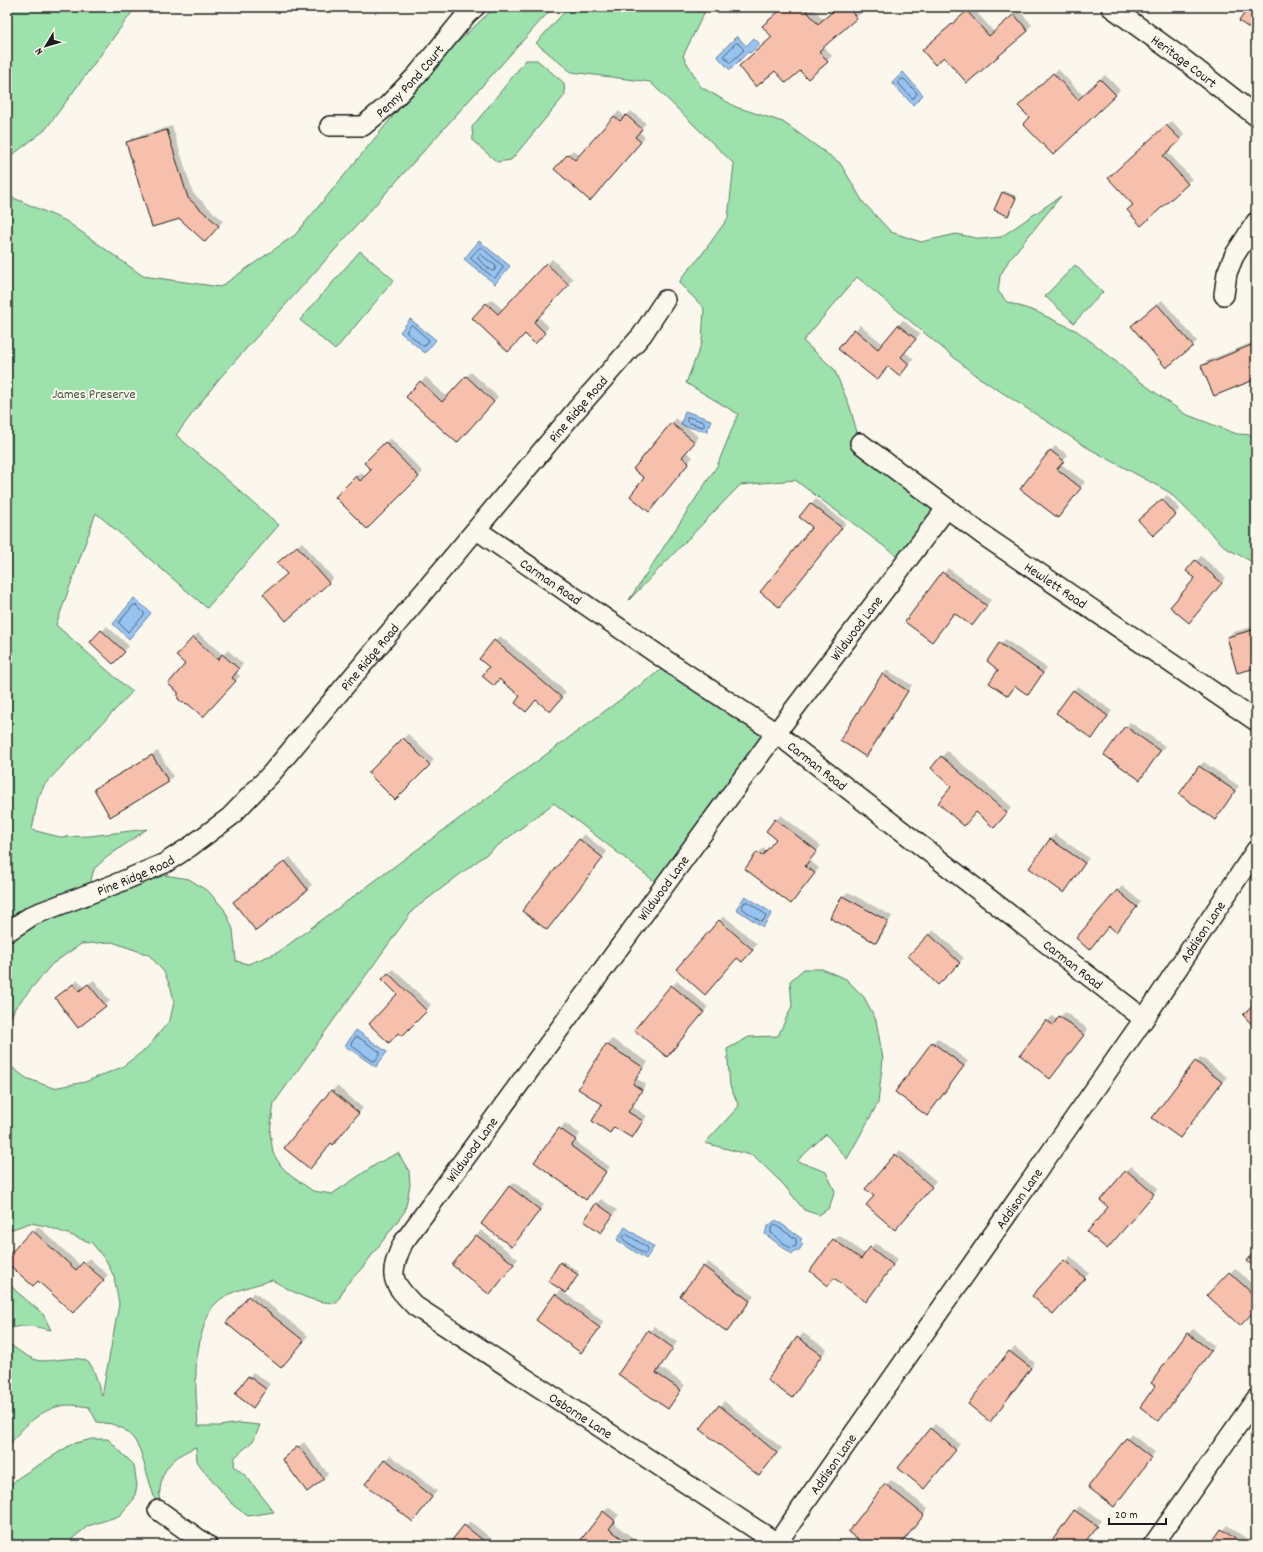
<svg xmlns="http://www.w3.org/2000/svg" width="1263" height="1552" font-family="Dekko,sans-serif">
  <rect width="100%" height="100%" fill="#fbf7ec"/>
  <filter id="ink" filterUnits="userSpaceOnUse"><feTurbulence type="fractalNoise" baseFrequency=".025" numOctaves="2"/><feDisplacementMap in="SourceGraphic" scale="8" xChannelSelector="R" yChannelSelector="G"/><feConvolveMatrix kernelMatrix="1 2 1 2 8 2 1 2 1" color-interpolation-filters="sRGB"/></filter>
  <g filter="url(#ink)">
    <path fill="#9de1ad" stroke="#5c7e64" d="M7,7H136L45,130L7,159Z
      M495,7H553L218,380L176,435L279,525L207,608L96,513L56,625L132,692L45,784L38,798L32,830L60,837L90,836L147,829L106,858L94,869L84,906L128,887L164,875L189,879L209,892L224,909L233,929L236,961L248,964L277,953L670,663L776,733L663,888L554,803L413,910L274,1103L270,1132L273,1153L281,1166L291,1176L313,1191L332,1194L378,1163L398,1153L409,1171L410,1185L405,1211L363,1267L345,1286L337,1303C311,1303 295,1293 272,1280C254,1286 229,1290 215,1304C204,1314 196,1355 196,1371C195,1389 197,1408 198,1426H219L240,1423L260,1425L254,1440L235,1457L234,1466L247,1477L274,1512L248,1516L234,1506L201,1467L197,1461L196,1447C183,1452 169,1461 163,1475C160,1484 159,1500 158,1510L140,1450L134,1439L124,1429L112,1424L97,1422L89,1407C82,1406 75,1405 68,1405C43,1406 19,1429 7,1449V1342C16,1349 25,1356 36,1360C51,1364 80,1352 90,1364C96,1371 98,1388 102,1396L119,1304L114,1277L107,1262L92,1243L46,1226L30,1223L7,1231V1061L13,1068L26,1078L53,1088L85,1082L122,1067L147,1048L170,1020L174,1002L171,988L164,972L149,955L112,942L81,944L52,964L15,1008L7,1026V195L66,221L143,276L220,287L295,235L441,58Z
      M569,7H707L683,56L701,87L736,107L783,122L840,163L863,202L891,232L921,242L956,234L981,239L1001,237L1061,196L1009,260L1000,276L998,291L1007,302L1037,312L1077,331L1101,349L1134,377L1185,414L1237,434L1256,435V564L1226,548L1169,492L1088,448L975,375L857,277L803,341L834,369L850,407L860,443L946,509L905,562L795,480L740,485L629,600L717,466L738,414L686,383L702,342L704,308L679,283L683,276L700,257L728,218L734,164L650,82L571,72L536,43Z
      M526,60H537L564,83L565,95L511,160L497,162L473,141L472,127Z
      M360,251L394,280L335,350L300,320Z
      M1075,265L1103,292L1074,323L1045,296Z
      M804,969H822L846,979L864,997L876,1020L883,1059L878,1103L847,1159L826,1134L797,1161L826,1172L835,1191L829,1208L819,1215L804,1210L783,1184L754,1156L705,1143L739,1106L730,1086L727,1049L749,1037L778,1036L792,1006L790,981Z
      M7,1281L16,1291L43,1314L51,1330C37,1327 20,1323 7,1330Z
      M92,1439H108L134,1465L137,1486L134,1499L119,1516L88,1526L73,1538L68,1545H7V1488L18,1478L72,1444Z"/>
    <path fill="#97c3f1" stroke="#66809c" d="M737,36L746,46L754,38L760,44L750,53L748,52L730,70L717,56Z
      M903,72L923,95L913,105L892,83Z
      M479,241L510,266L495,284L464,259Z
      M410,319L436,340L425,353L400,332Z
      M685,411L711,420L707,432L681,425Z
      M134,598L151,613L129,639L113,624Z
      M745,896L772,913L763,927L736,909Z
      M356,1030L387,1052L376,1067L345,1046Z
      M776,1220L802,1239L800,1242L803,1244L798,1252L795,1250L792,1254L765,1234L767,1227Z
      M625,1227L654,1247L646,1259L617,1240Z"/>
    <path fill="#0003" d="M785,7H812L824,20L839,7H856L861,13L823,46L832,56L808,78L800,69H775L773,37Z
      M972,7L994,32L1019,10L1032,25L967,82L944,55L928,45Z
      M1058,69L1083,96L1105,75L1120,90L1053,154L1030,117L1020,106Z
      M619,111L625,117L631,111L646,123L639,131L645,137L595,195L568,154L573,150L580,156Z
      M1172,121L1185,135L1167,151L1192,179L1187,183L1114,173Z
      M172,126L193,193L223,221L210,236L180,217L127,143L132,138Z
      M1005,191L1017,196L1007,215L1002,193Z
      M552,259L573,279L538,316L549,327L535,342L525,333L473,318L492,299L503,310Z
      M1162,300L1197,341L1192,346L1132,326Z
      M903,320L920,334L905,352L914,359L900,375L888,365L840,349L860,325L883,344Z
      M1256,341V378L1202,366L1207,361Z
      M471,372L498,397L461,437L421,382L426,377L447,397Z
      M676,418L699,437L686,452L693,457L654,505L646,478L634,468Z
      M390,438L423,472L367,528L336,497L361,472L366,477L372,470L365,463Z
      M1055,446L1068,455L1061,464L1085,482L1058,516L1051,451Z
      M1167,495L1180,509L1153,534L1145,515Z
      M816,499L846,523L779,606L813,527L800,517Z
      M302,542L333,578L328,583L288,574L284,558Z
      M1201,556L1226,578L1194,617L1196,561Z
      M948,568L991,600L972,625L955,612L932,641L906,622Z
      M107,626L129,646L113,662L92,642Z
      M1256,626V667L1228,637L1233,632Z
      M198,633L223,655L228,650L243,664L236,672L240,676L208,711L193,638Z
      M500,636L566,692L555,706L536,699L521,696L491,667L495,641Z
      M1005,639L1047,668L1027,694L1015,686L1008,695L1000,669L988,661Z
      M887,670L912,685L871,751L866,756L883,675Z
      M1078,686L1112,711L1092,738L1073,691Z
      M1130,722L1165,746L1140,778L1106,754Z
      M408,734L434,760L395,798L369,773Z
      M158,751L173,776L168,781L95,790L100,785Z
      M947,751L1012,807L999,822L976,811L953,787L932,768Z
      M1204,762L1239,786L1215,818L1199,766Z
      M781,815L821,846L809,860L819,868L791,903L746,868L763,848L767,852L777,839L776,820Z
      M584,834L607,852L551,924L523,911Z
      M1055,834L1089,858L1064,892L1030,868Z
      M290,857L312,885L307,889L235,902Z
      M1122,886L1141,902L1120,926L1110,925L1094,943L1077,938Z
      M848,892L892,916L881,937L876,942L832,918L843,896Z
      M724,916L757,944L747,956L719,921Z
      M934,930L964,958L938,984L909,956Z
      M393,969L431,1005L402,1035L399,994L383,979Z
      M78,980L84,987L94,980L110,1001L105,1005L61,994Z
      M677,981L708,1007L672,1051L635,1030Z
      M1065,1012L1088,1029L1050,1077L1021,1055L1052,1016L1057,1020Z
      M937,1038L968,1061L927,1115L933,1043Z
      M612,1039L648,1062L637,1079L646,1084L633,1107L647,1116L637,1132L632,1137L615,1127L610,1131L603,1104L579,1089L607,1044Z
      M1201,1057L1227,1077L1184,1132L1196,1062Z
      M337,1086L363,1108L338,1139L331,1142L332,1091Z
      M565,1123L580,1134L575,1141L610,1167L586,1198L536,1162Z
      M900,1150L936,1181L899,1224L875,1196L896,1155Z
      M1131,1166L1158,1188L1112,1243L1110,1207L1126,1171Z
      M514,1182L544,1205L512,1246L509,1187Z
      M601,1199L617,1210L601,1231L596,1204Z
      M38,1226L81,1266L89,1258L108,1275L78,1307L39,1279L7,1261V1259Z
      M481,1230L518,1259L490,1293L454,1265Z
      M839,1235L866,1255L875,1243L898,1259L866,1300L835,1277L828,1284L834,1240Z
      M1070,1256L1089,1273L1058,1308L1034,1296Z
      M563,1261L579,1272L564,1293L604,1322L581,1352L556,1295L562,1289L561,1263Z
      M708,1262L754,1296L732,1326L704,1267Z
      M1235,1268L1256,1288V1308L1209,1295Z
      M254,1292L308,1336L281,1367L228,1323Z
      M654,1326L677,1342L660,1367L685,1385L668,1407L619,1374Z
      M1193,1329L1215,1346L1159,1420L1157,1386L1188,1334Z
      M803,1333L827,1349L792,1397L768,1380Z
      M1015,1347L1035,1363L995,1415L1010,1352Z
      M253,1372L270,1384L253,1407L249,1377Z
      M724,1401L782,1448L763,1470L720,1406Z
      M935,1424L960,1444L928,1483L931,1429Z
      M1131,1434L1155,1452L1119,1500L1126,1439Z
      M304,1442L328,1474L323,1478L288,1455Z
      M390,1455L437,1491L418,1515L386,1460Z
      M891,1480L928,1509L900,1545H867L886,1485Z
      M1079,1506L1101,1520L1085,1543L1088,1545H1051Z
      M608,1507L619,1515L613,1523L636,1540L632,1545H579Z
      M470,1521L499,1545H449Z
      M1227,1525L1253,1543L1252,1545H1212Z"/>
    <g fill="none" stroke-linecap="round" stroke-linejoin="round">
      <path stroke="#4d5f71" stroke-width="1" d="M736,43H738L744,50L730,63L724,56Z
        M902,79H904L917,93L914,98H912L899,84V82Z
        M481,247L503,266V268L495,278L493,277L471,259V257Z
        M480,254L496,266L495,270L492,271L478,259V257Z
        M412,325L429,340L425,346H423L406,332L410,326Z
        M689,417L704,422V426L702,427L687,422V418Z
        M134,605H136L145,614L128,632L119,623Z
        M745,902H748L765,914L766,916L763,921H760L743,909L742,907Z
        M356,1037H358L380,1052V1054L375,1061H373L352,1046L351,1044Z
        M775,1225L796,1239V1246L790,1248L771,1233V1229Z
        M626,1234L647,1247L648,1249L646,1253H643L624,1240L623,1238Z"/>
    </g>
    <path fill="#f7c0ac" stroke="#1c1c1c" d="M784,7H803L818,24L838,7H847L857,18L819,51L828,62L808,79L800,71L786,83L775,71L756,87L739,66L772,37L762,26Z
      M1249,7H1256V33L1239,21Z
      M967,11L989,36L1014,14L1028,31L967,83L944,57L935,65L922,50Z
      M1053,73L1078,100L1100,79L1116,95L1053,155L1023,124L1029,117L1018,106Z
      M626,115L642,129L635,137L641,142L590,201L554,169L568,154L575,160L614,116L620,121Z
      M1166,125L1181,140L1163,156L1188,184L1141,226L1127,210L1133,205L1108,178Z
      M167,130L188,198L219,226L205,242L180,219L152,227L126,142Z
      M1002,192L1016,198L1008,216L994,210Z
      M546,263L569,285L534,322L545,333L535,344L525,334L508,352L472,318L486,303L498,314Z
      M1157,304L1193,346L1166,368L1131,326Z
      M898,325L916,339L901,357L909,364L900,376L888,366L877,380L838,349L854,329L878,349Z
      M1251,345L1256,355V379L1214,396L1201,366Z
      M466,376L494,402L457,443L406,397L420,381L442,402Z
      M671,423L695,442L682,457L689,463L649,512L630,496L644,478L633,469Z
      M385,442L419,477L367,529L335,497L356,476L360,481L371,470L364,463Z
      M1050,450L1064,461L1057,469L1081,488L1058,518L1020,489Z
      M1162,499L1176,515L1153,536L1138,520Z
      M810,503L842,528L779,607L760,592L812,527L799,517Z
      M297,546L329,583L286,621L263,594L287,574L277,563Z
      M1195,560L1222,583L1189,623L1170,607L1195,578L1186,571Z
      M942,572L987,606L972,626L954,613L932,642L905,622Z
      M1256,629V668L1237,673L1227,637Z
      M101,630L125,652L113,664L90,642Z
      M193,637L218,660L222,654L239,669L232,678L236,681L203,717L188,704L183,703L178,699V692L168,684L185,664L176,656Z
      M494,640L562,698L550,712L536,700L526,712L515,703L520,696L499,679L494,686L482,676L489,667L479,659Z
      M999,643L1043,673L1028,695L1015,686L1008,696L989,683L998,670L987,661Z
      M882,674L908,691L866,757L840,740Z
      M1073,690L1108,716L1092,739L1056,713Z
      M1125,726L1160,751L1140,780L1104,755Z
      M403,738L430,765L395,800L368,773Z
      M152,755L169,782L110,817L94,789Z
      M941,756L1007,813L994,828L976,812L964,826L938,803L951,787L931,768Z
      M1199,766L1235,791L1215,820L1179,794Z
      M775,819L817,851L805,866L815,873L791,904L745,869L757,852L762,856L776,839L766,831Z
      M579,839L603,858L547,930L522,911Z
      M1050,839L1085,863L1064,893L1029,868Z
      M285,861L308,890L256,931L233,902Z
      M1117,890L1137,907L1116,932L1109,926L1089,950L1076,938Z
      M842,896L888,921L876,943L830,918Z
      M719,920L753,950L742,962L737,958L705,995L676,969Z
      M929,934L960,963L938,985L908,956Z
      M388,973L427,1011L402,1036L398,1033L389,1043L369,1024L397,994L382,979Z
      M73,984L79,991L88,984L106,1006L78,1028L55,998Z
      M671,985L704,1012L667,1057L634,1030Z
      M1256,1003V1029L1243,1015Z
      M1059,1016L1084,1035L1050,1079L1020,1055L1046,1020L1053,1025Z
      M932,1042L964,1066L927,1116L895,1092Z
      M606,1044L643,1067L633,1084L642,1090L628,1112L643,1121L632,1138L614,1127L610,1133L592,1121L602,1104L578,1089Z
      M1195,1061L1222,1082L1180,1138L1152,1118Z
      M331,1090L359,1113L333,1145L331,1143L310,1169L284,1148Z
      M559,1128L576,1140L571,1146L606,1172L586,1200L534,1162Z
      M895,1154L932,1187L895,1230L866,1205L874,1196L865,1189Z
      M1126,1170L1154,1194L1107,1249L1087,1232L1108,1207L1100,1200Z
      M509,1186L540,1210L512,1247L481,1224Z
      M596,1203L613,1215L601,1233L584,1221Z
      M32,1230L76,1270L83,1262L104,1280L73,1313L38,1281L33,1286L7,1263V1257Z
      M476,1235L514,1264L490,1295L452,1265Z
      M833,1239L861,1259L870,1247L893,1265L866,1302L834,1278L828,1286L810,1271Z
      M1256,1249V1268L1247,1261Z
      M1064,1260L1085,1278L1053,1314L1032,1296Z
      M560,1262L578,1275L566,1293L548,1281Z
      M703,1266L750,1301L727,1332L680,1296Z
      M1229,1272L1256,1297V1309L1240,1326L1207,1295Z
      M555,1294L600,1328L581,1353L536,1320Z
      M248,1296L304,1341L281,1368L226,1323Z
      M648,1330L673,1348L656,1373L681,1390L668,1409L618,1374Z
      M1187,1333L1211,1351L1159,1421L1140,1407L1155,1386L1151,1383Z
      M797,1337L822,1355L792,1398L767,1380Z
      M1009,1351L1031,1368L990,1422L968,1404Z
      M248,1376L266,1389L253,1408L235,1394Z
      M719,1405L777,1453L759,1476L700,1429Z
      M930,1428L956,1450L924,1489L898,1468Z
      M1126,1438L1151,1458L1114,1507L1088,1487Z
      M298,1446L324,1479L307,1492L282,1459Z
      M385,1459L432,1497L413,1522L365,1484Z
      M885,1484L924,1515L900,1545H865L848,1532Z
      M1074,1510L1097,1526L1083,1545H1049Z
      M603,1511L615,1521L609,1529L631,1545H577Z
      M464,1525L489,1545H448Z
      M1221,1529L1244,1545H1210Z"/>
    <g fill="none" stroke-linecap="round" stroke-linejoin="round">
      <defs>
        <g id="street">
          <path id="s1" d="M1111,7L1183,59L1256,116"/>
          <path id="s2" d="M330,126H363L387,106L416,76L467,14L475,7"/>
          <path d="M1224,295L1227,273L1234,256L1256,222"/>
          <path id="s3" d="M860,443L983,535L1256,721"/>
          <path id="s4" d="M477,530L670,663L776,733L1144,1019"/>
          <path id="s5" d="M7,932L33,915L118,883L165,863L191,846L230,817L271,774L577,409L642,335L665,300"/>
          <path d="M158,1510L207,1545"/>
          <path id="s6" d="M777,1543L1144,1019L1256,850"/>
          <path id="s7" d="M780,1545L415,1306C391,1282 388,1276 403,1243L776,733L946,509"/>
          <path d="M1153,1545L1256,1399"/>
        </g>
      </defs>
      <use href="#street" stroke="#1c1c1c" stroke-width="22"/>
      <use href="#street" stroke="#fbf7ec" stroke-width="19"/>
    </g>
  </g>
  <g text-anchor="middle" stroke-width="4" stroke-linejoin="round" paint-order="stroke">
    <g font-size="14" fill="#1c1c1c" stroke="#fbf7ec">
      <text dy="5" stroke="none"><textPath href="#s1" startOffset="91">Heritage Court</textPath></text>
      <text dy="5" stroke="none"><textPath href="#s2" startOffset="98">Penny Pond Court</textPath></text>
      <text dy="5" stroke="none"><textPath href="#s5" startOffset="789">Pine Ridge Road</textPath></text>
      <text dy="5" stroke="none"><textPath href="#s4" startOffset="90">Carman Road</textPath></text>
      <text dy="5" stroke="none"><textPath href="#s3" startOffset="242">Hewlett Road</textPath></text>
      <text dy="5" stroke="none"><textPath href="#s7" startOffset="1272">Wildwood Lane</textPath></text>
      <text dy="5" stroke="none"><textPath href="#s5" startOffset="465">Pine Ridge Road</textPath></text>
      <text dy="5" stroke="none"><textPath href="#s4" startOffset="414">Carman Road</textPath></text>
      <text dy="5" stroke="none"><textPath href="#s5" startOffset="141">Pine Ridge Road</textPath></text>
      <text dy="5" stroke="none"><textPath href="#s7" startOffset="948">Wildwood Lane</textPath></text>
      <text dy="5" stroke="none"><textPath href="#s6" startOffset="745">Addison Lane</textPath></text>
      <text dy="5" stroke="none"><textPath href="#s4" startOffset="738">Carman Road</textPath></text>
      <text dy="5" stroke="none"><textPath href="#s7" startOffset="624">Wildwood Lane</textPath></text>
      <text dy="5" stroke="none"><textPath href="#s6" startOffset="421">Addison Lane</textPath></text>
      <text transform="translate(581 1415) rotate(33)" y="5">Osborne Lane</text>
      <text dy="5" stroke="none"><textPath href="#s6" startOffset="97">Addison Lane</textPath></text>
    </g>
    <g font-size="14" fill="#435748" stroke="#fbf7ec">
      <text x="94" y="398">James Preserve</text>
    </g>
  </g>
  <rect width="1263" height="1552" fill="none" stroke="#fbf7ec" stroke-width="24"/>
  <rect x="12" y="12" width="1239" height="1528" fill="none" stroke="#1c1c1c" stroke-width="1.5" filter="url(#ink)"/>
  <g transform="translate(46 46) rotate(232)" stroke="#fbf7ec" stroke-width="3" paint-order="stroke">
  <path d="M0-3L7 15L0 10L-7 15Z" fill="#1c1c1c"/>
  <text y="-6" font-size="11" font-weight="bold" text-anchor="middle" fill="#1c1c1c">N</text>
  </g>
  <path d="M1109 1518v6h57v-6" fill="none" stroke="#1c1c1c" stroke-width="2"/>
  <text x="1115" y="1518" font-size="12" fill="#1c1c1c" stroke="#fbf7ec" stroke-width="3" paint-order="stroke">20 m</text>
</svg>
